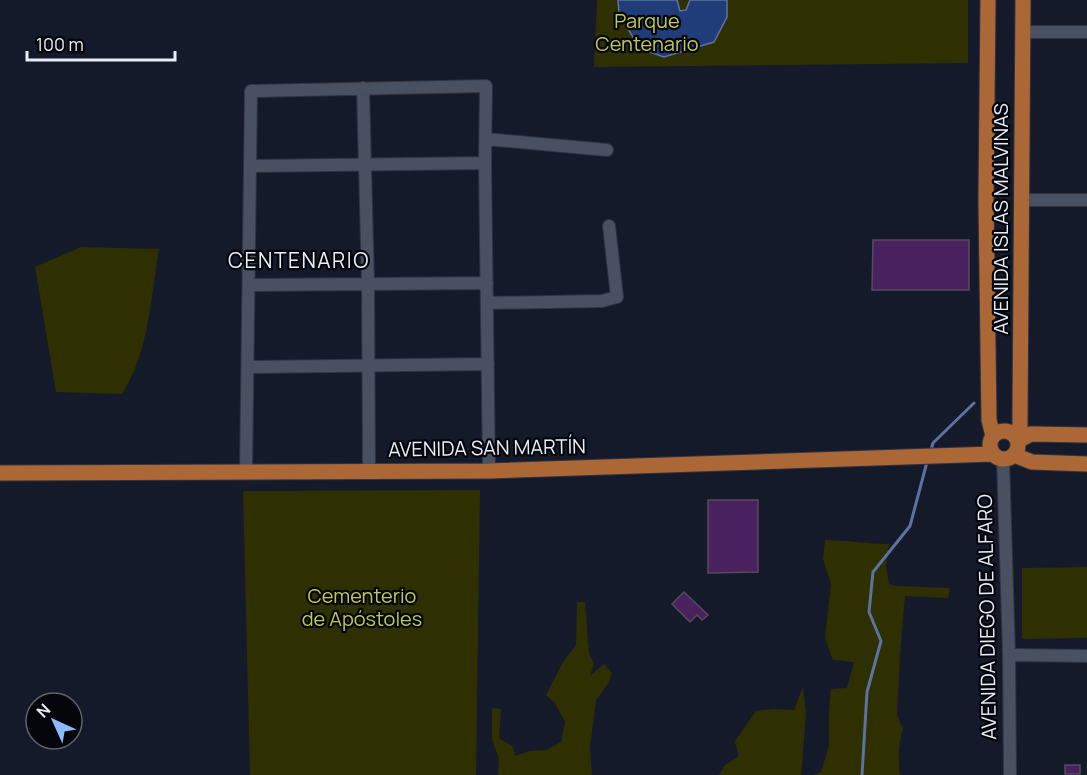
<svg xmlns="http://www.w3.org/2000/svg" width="1087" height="775" font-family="Manrope,sans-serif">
  <rect width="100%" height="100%" fill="#151a2a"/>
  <path fill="#2e3001" d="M597,0H968V63L594,67Z
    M81,247L159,249C151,297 149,352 122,394L56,392L35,267Z
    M480,490L476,775H250L243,491Z
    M825,540C847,540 867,544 889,544L886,566L889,584L897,586L950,588L948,598L905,596L900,655L897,715L903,729C898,745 898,759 900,775H814L821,772L829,746V712L831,689L847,688L854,662L833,660L825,638L831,584L823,559Z
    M1087,567V638L1022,639V568Z
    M577,602H585L589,653L594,663L590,676L604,664L612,673L608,684L596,700L590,747L592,775H498L499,758L492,740V708L501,709L499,738L513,747L515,756L529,751L546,750L561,742L565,722L555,703L546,695L563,662L576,645Z
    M803,686L806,714L801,775H719L725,765L739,756L735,741L756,711L773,709L794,710Z"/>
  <path fill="#203d7a" stroke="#5c72a0" stroke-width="1.5" d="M618,0H677L680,11L686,10L690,0H727V17L714,42L664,57L640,49L619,14Z"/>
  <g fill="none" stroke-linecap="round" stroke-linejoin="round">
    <path stroke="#5c72a0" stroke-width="3" d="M931,450L933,443L974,403
      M862,775L867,692L881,641L869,612L873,572L910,526L927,462"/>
  </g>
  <path fill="#49215f" stroke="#564b5d" stroke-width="1.5" d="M873,240H969V290H872Z
    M708,500H758V572L708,573Z
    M684,592L708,615L702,620L697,615L690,622L672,604Z
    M1065,765H1080V774H1065Z"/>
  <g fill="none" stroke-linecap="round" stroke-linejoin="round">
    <defs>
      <path id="minor" d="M1023,32H1087
        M363,88L368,284L369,471
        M486,139L607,150
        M250,166L485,163
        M1022,200H1087
        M249,285L487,283
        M487,303L602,301L617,297L609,226
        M248,367L488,364
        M1003,459L1009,655L1010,775
        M246,472L251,91L486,86L485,163L489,471
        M1009,655L1087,656"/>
      <path id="major" d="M988,0L986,200L989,420L993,436
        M990 445a14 14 0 1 1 28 0a14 14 0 1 1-28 0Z
        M1017,437L1020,427V418L1023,0
        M1018,441L1031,434L1087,435
        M1014,455L1032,462L1087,464
        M0,473L489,471L993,454"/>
    </defs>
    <use href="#minor" stroke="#313340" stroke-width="14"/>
    <use href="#major" stroke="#313340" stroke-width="17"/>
    <use href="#minor" stroke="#495062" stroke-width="12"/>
    <use href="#major" stroke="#ac6736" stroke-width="15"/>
  </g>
  <g text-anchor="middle" stroke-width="4.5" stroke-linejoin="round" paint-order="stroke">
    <g font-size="20" fill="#c1c853" stroke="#04060c">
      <text x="647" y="28">Parque<tspan x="647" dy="23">Centenario</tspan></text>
      <text x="362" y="603">Cementerio<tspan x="362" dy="23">de Apóstoles</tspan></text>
    </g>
    <g font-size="20" fill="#e7ecf7" stroke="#04060c">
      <text transform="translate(1001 219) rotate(-90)" y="7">AVENIDA ISLAS MALVINAS</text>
      <text transform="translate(487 448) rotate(-1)" y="7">AVENIDA SAN MARTÍN</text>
      <text transform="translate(987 617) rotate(-91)" y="7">AVENIDA DIEGO DE ALFARO</text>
    </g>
    <g font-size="21" letter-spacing="1.5" fill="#e7ecf7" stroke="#04060c">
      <text x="299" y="268">CENTENARIO</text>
    </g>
  </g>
  <g transform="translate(54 721) rotate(315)"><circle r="28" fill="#04060c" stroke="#5f626a" stroke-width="1.5"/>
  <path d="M0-4.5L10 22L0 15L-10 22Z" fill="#8eb9fc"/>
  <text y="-9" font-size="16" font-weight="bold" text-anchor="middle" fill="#e7ecf7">N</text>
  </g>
  <path d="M27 51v9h148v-9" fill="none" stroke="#e7ecf7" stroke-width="3"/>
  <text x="36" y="51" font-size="18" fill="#e7ecf7" stroke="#04060c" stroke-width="4.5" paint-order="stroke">100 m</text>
</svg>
